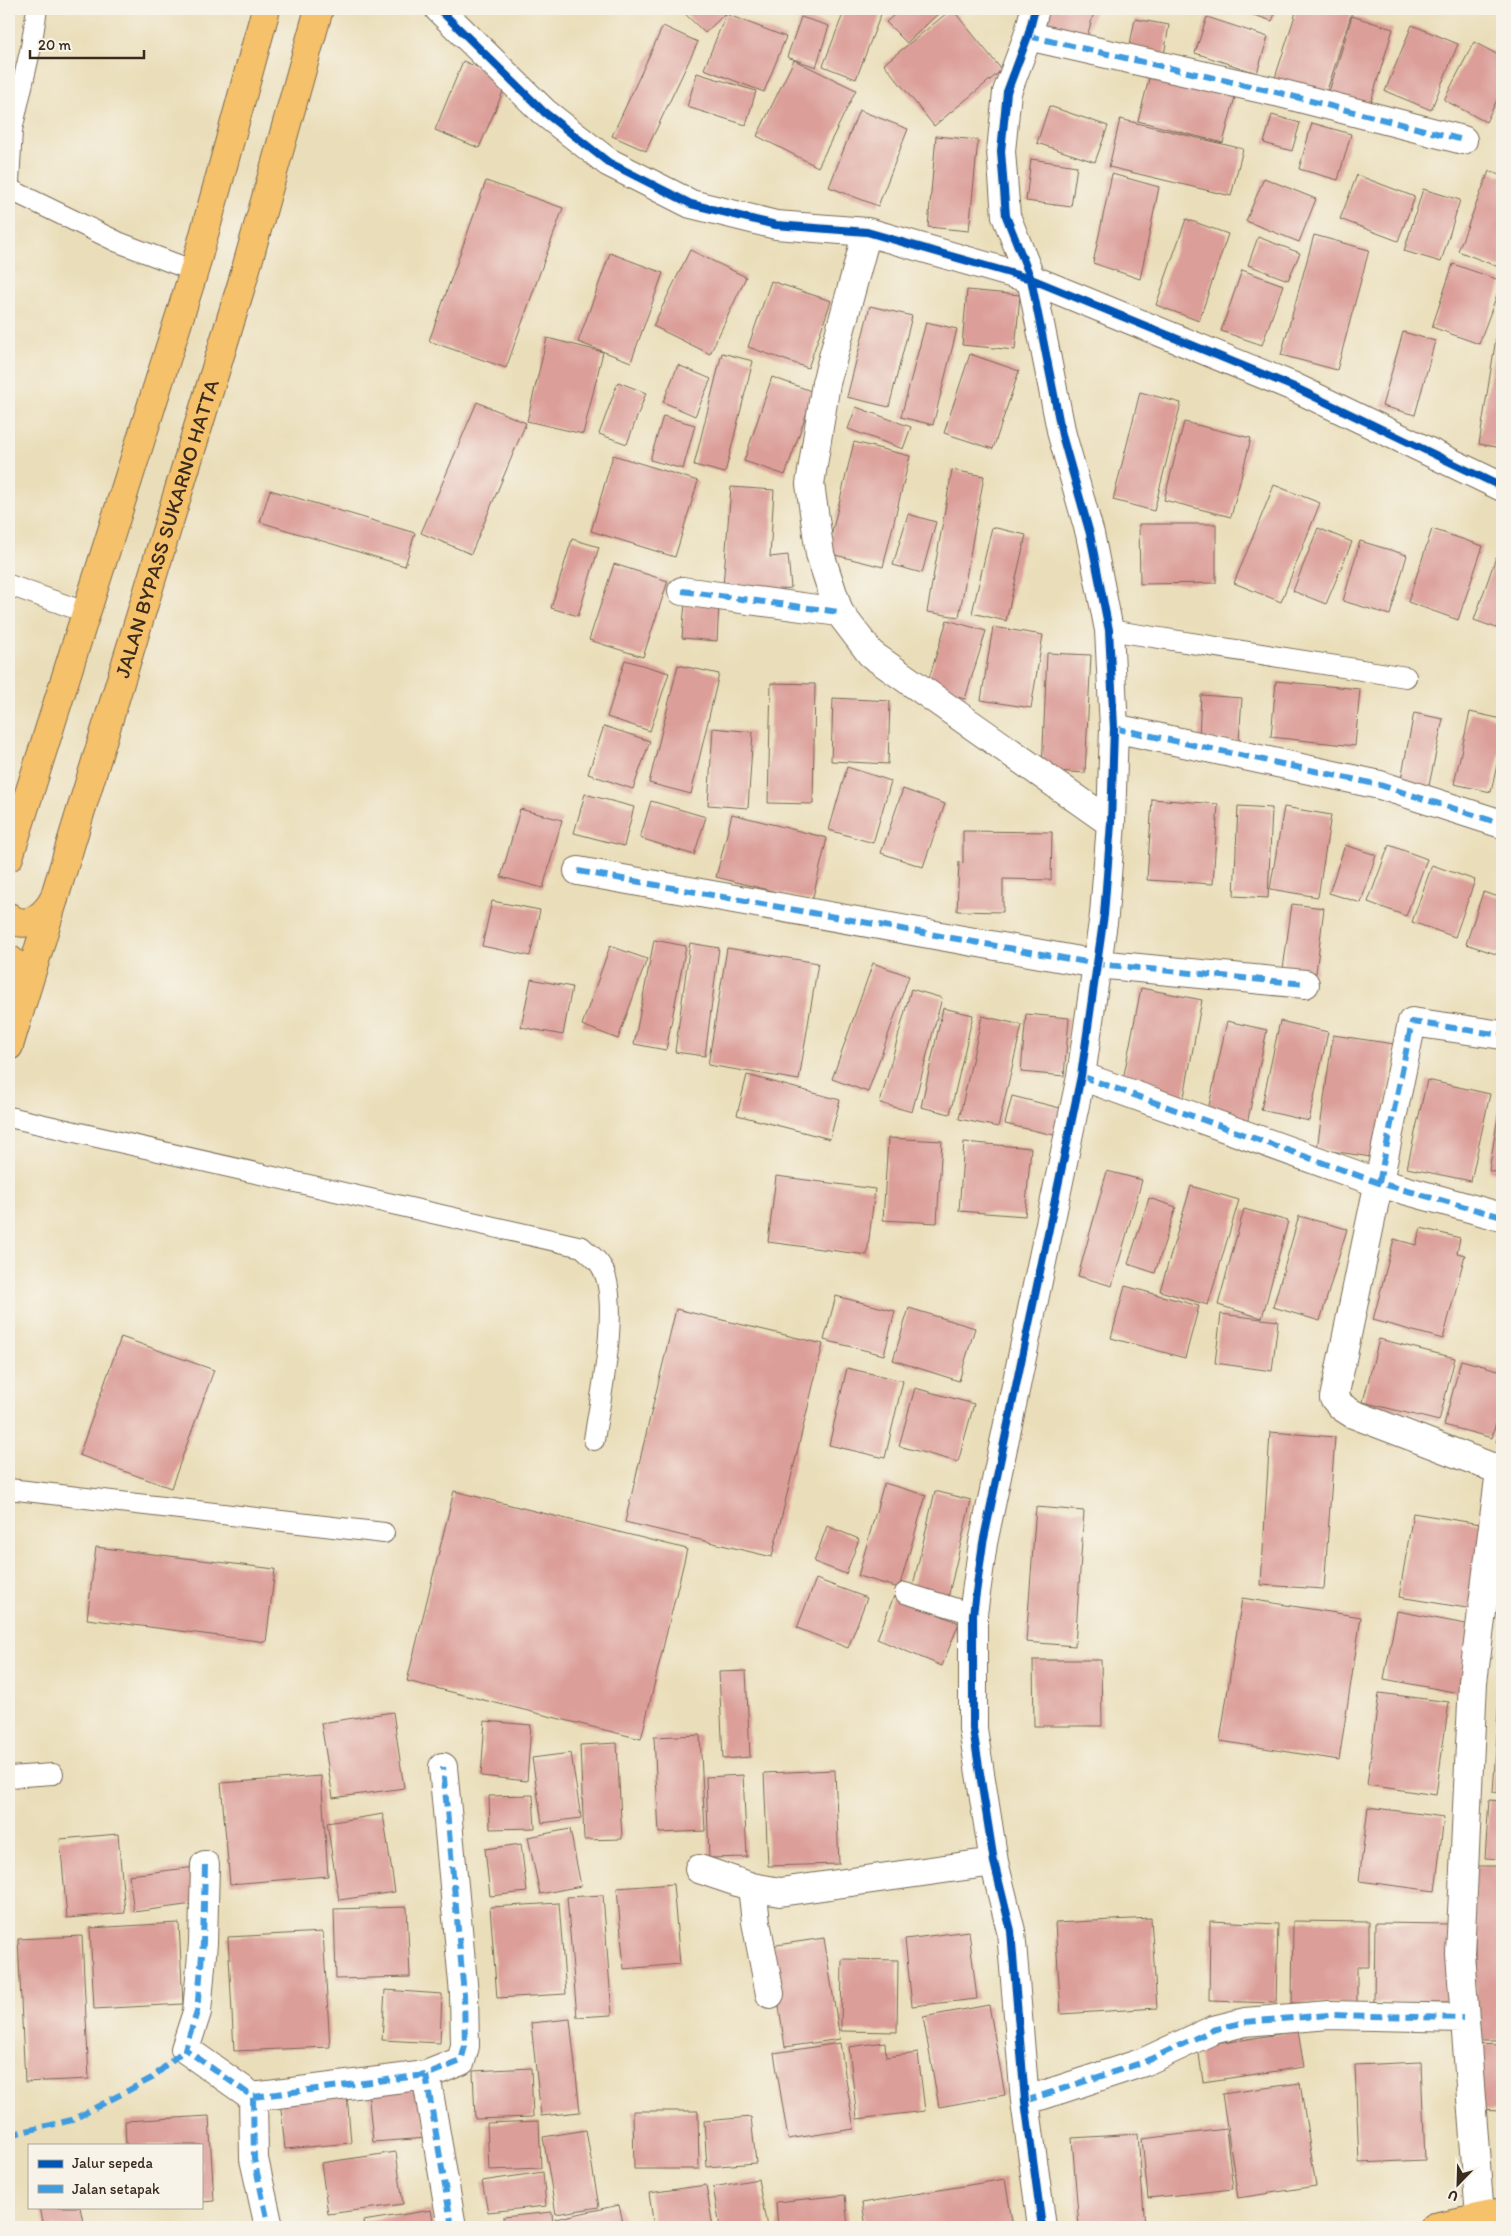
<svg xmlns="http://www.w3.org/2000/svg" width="1511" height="2236" font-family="Itim,sans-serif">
  <rect width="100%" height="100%" fill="#f7f3e8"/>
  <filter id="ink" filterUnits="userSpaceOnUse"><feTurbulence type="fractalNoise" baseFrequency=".02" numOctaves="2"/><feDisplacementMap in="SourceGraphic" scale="10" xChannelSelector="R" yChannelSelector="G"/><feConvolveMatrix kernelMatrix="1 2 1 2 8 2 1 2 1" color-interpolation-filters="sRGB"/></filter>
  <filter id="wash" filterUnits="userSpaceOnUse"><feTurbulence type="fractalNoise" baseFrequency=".0096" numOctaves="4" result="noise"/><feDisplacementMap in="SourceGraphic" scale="20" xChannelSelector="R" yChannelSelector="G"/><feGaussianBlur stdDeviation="1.12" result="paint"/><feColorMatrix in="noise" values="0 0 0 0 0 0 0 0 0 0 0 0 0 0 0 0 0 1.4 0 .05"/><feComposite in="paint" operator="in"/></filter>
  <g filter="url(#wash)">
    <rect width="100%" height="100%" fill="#eadeba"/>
    <g id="blocks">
      <path fill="#dc9e99" d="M680,9H730L705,33Z
        M845,9H883L856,79L823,66Z
        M901,9H943L907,43L886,22Z
        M952,9L1002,70L934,126L884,64Z
        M1042,9H1095L1084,47L1035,33Z
        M1236,9H1277L1272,21Z
        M1297,9H1342L1352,12L1325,97L1274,81Z
        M726,14L786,37L764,92L704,69Z
        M1352,16L1393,29L1369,108L1328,95Z
        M801,17L829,26L816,67L787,57Z
        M1207,17L1268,37L1257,73L1195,53Z
        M1135,19L1169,25L1164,55L1129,49Z
        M1412,25L1458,44L1431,110L1385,91Z
        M663,26L698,42L646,151L612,136Z
        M1474,42L1502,57V90L1486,122L1444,100Z
        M794,60L856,90L818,167L757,136Z
        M463,61L508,80L479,148L435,130Z
        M1151,71L1236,93L1223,143L1138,121Z
        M697,73L756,91L746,125L687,107Z
        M1049,106L1108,126L1095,162L1037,143Z
        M859,110L908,129L878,206L829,187Z
        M1272,115L1300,123L1292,151L1264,143Z
        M1120,119L1243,149L1231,196L1109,167Z
        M1312,123L1351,134L1338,180L1299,169Z
        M936,136L978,140L969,231L928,227Z
        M1031,159L1077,166L1071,207L1026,201Z
        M1489,171L1502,176L1501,268L1458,251Z
        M1112,174L1159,187L1140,279L1093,263Z
        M1357,175L1415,197L1398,241L1340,219Z
        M1264,178L1316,199L1299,242L1246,221Z
        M486,181L563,208L506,368L429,341Z
        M1423,189L1460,200L1441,262L1404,251Z
        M1186,219L1228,234L1199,321L1156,305Z
        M1314,235L1369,250L1337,370L1281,355Z
        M1258,237L1300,253L1288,280L1248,265Z
        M690,250L746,277L710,354L653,326Z
        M610,253L663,273L631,362L578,342Z
        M1453,264L1502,281L1479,344L1432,327Z
        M1242,270L1283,285L1262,345L1221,331Z
        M771,281L831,301L808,368L748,347Z
        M967,290L1020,295L1015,350L962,345Z
        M870,306L912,316L889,407L847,397Z
        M926,322L957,329L933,425L901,417Z
        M1403,332L1435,341L1415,415L1382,406Z
        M547,338L603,352L583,434L527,421Z
        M1496,338H1502V448L1479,444Z
        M722,353L753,361L725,473L694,465Z
        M970,354L1019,371L993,449L944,433Z
        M678,365L711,379L695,416L663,402Z
        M772,377L814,392L785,475L744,461Z
        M618,382L646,393L627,444L599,434Z
        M1140,392L1181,403L1154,511L1113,500Z
        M477,402L526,423L471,554L421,533Z
        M856,407L911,427L903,449L848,429Z
        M663,416L695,425L683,469L650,460Z
        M1184,422L1251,438L1231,517L1164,500Z
        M854,442L910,456L883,567L827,553Z
        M613,455L698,481L675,557L591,531Z
        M952,470L984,476L959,617L927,612Z
        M1274,485L1320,503L1281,602L1234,583Z
        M731,487L774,490L770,557L788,555L791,588L749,592L723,586Z
        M270,490L415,533L405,566L260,522Z
        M908,514L936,522L922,573L893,565Z
        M1139,524H1216V583L1140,584Z
        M992,527L1026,535L1006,621L972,613Z
        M1318,528L1352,542L1326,604L1293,591Z
        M1432,529L1483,546L1458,620L1408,602Z
        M572,539L599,547L578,616L551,608Z
        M1360,541L1407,555L1390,615L1343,601Z
        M1496,557L1502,560V630L1474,620Z
        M614,564L668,581L643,657L589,640Z
        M685,602L719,604L717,641L682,638Z
        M947,620L986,631L965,699L926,688Z
        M993,627L1043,635L1031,708L981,700Z
        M1047,653L1091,655L1085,773L1042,770Z
        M625,660L669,673L650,731L607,717Z
        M678,665L719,674L691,794L649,783Z
        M1276,681L1360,689L1355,746L1271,737Z
        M771,683L815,684L813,804L768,803Z
        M1201,695L1242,698L1239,741L1199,738Z
        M833,698L890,701L888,764L831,761Z
        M1470,712L1502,719V742L1491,792L1454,784Z
        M1414,713L1443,719L1428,790L1400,784Z
        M604,726L650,741L633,789L588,774Z
        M713,728L753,732L748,808L708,805Z
        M847,767L891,781L873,843L829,830Z
        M903,789L945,804L923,867L881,853Z
        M585,794L634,807L624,846L574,833Z
        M1152,799L1218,804L1213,884L1147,880Z
        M651,801L706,817L694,855L640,838Z
        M1238,806L1272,808L1268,898L1234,896Z
        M1284,807L1331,815L1318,897L1270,889Z
        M520,809L562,820L543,888L501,877Z
        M732,814L827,838L812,901L716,877Z
        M963,831L1052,832L1051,880L1003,879V912L957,911L959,862L963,863Z
        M1345,845L1376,855L1361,903L1329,893Z
        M1389,845L1427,859L1406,916L1368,902Z
        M1432,865L1475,880L1455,937L1412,922Z
        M1483,892L1502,898V956L1466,944Z
        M492,901L540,910L530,956L482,946Z
        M1292,904L1324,908L1316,973L1283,969Z
        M654,940L686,946L666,1050L634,1044Z
        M690,943L719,948L705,1056L675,1052Z
        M610,946L647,959L618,1039L582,1025Z
        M727,948L818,963L799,1080L708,1065Z
        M873,963L909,976L868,1092L832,1079Z
        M531,979L572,987L563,1035L521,1027Z
        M1141,988L1202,1000L1183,1102L1121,1090Z
        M911,989L942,998L912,1112L880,1103Z
        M943,1008L973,1015L950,1114L921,1107Z
        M1026,1014L1069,1018L1064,1076L1021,1072Z
        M982,1016L1022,1025L998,1127L959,1119Z
        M1227,1021L1267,1030L1247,1124L1207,1115Z
        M1280,1021L1328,1032L1309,1121L1261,1110Z
        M1333,1035L1394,1044L1378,1158L1317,1149Z
        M747,1075L840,1100L830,1139L737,1115Z
        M1427,1080L1490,1094L1471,1181L1407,1168Z
        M1012,1096L1060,1108L1054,1135L1005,1124Z
        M1501,1098L1502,1099V1173L1489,1171Z
        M888,1138L942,1141L937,1223L883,1220Z
        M964,1142L1031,1148L1025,1216L959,1211Z
        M1107,1171L1142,1180L1112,1286L1078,1276Z
        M776,1176L875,1189L867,1255L768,1242Z
        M1191,1186L1239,1200L1208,1305L1160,1291Z
        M1149,1198L1176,1207L1155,1273L1128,1264Z
        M1244,1209L1288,1221L1262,1318L1218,1305Z
        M1299,1216L1347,1229L1320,1321L1273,1307Z
        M1421,1228L1460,1238L1457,1253L1465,1255L1443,1339L1373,1320L1394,1239L1416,1245Z
        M1125,1286L1199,1306L1185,1358L1111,1338Z
        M836,1296L895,1311L884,1355L824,1340Z
        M909,1308L975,1328L959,1381L893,1360Z
        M676,1309L823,1344L772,1557L625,1522Z
        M1221,1314L1278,1321L1272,1371L1215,1363Z
        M121,1337L214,1370L171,1488L79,1455Z
        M1379,1339L1455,1358L1439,1421L1363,1402Z
        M1461,1360L1502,1371V1398L1492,1438L1444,1425Z
        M847,1368L903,1381L885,1458L829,1445Z
        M915,1388L974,1404L958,1462L899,1446Z
        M1502,1421V1443L1496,1442Z
        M1270,1432L1335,1437L1324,1589L1261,1585Z
        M884,1483L926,1495L899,1588L858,1576Z
        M454,1491L687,1549L641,1739L407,1681Z
        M935,1491L971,1500L948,1598L912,1590Z
        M1036,1507L1084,1511L1075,1646L1026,1642Z
        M1413,1513L1486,1525L1473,1609L1399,1597Z
        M827,1526L859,1539L846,1574L814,1562Z
        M96,1547L275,1569L266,1642L87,1619Z
        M816,1579L867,1598L848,1648L797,1628Z
        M894,1596L959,1623L942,1666L877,1639Z
        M1242,1598L1361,1617L1339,1760L1220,1741Z
        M1397,1611L1471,1625L1459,1693L1384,1679Z
        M1033,1660H1101L1102,1726H1034Z
        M1501,1668H1502V1727L1497,1726Z
        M746,1671L750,1757L723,1759L719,1672Z
        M1379,1693L1449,1702L1436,1795L1367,1785Z
        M393,1712L404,1788L333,1798L321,1723Z
        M485,1721L531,1725L527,1781L481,1776Z
        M1497,1734H1502V1793L1493,1792Z
        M700,1735L705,1831L659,1833L654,1737Z
        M617,1743L622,1839L584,1840L580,1745Z
        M571,1753L581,1818L542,1823L532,1758Z
        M835,1770L839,1864L768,1866L764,1773Z
        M743,1775L747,1857L709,1858L706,1777Z
        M321,1776L328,1876L230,1884L221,1783Z
        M533,1795L535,1828L490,1829L489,1796Z
        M1489,1800L1502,1801V1859L1485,1858Z
        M1368,1807L1444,1817L1435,1891L1359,1881Z
        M383,1814L395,1892L339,1900L327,1823Z
        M570,1829L581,1886L540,1894L528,1837Z
        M118,1834L125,1913L67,1918L60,1839Z
        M521,1844L527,1892L490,1896L485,1849Z
        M1475,1866H1502V2041H1475Z
        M196,1867L200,1903L134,1912L129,1875Z
        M673,1884L680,1964L624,1969L617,1888Z
        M603,1895L612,2015L577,2017L567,1897Z
        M559,1903L566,1994L497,1998L490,1907Z
        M407,1907L410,1977L336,1979L334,1909Z
        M1151,1918L1157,2008L1061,2014L1055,1923Z
        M1210,1921L1278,1924L1276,2003L1209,2001Z
        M1293,1921L1369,1922V1967H1357V2003H1292Z
        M179,1923L183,2004L94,2009L90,1928Z
        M1375,1923L1451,1924L1450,2003H1374Z
        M969,1931L977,1999L912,2006L905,1939Z
        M323,1932L330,2047L234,2051L228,1937Z
        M82,1936L89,2079L25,2082L18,1939Z
        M824,1938L840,2039L785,2047L770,1946Z
        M842,1959L898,1960L897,2032L841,2031Z
        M385,1990L442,1994L440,2043L382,2040Z
        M989,2005L1005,2095L939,2107L923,2017Z
        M570,2019L580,2112L541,2116L531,2023Z
        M1298,2031L1304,2067L1203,2082L1198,2047Z
        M885,2042L886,2057L918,2053L925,2111L857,2119L849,2047Z
        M840,2043L854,2129L788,2139L774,2053Z
        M1474,2044L1502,2045V2111L1474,2110Z
        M1421,2062L1425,2160L1359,2163L1355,2065Z
        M531,2068L533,2117L475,2119L473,2071Z
        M1300,2083L1316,2186L1238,2198L1222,2094Z
        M423,2086L427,2138L373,2142L368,2090Z
        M347,2095L351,2143L285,2149L280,2100Z
        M633,2111H698L699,2169H634Z
        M209,2116L214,2201L201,2202V2145H126L125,2121Z
        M751,2117L756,2163L707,2167L704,2121Z
        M539,2121L541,2168L489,2170L487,2123Z
        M1226,2129L1233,2189L1148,2198L1142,2139Z
        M586,2130L599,2207L556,2214L543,2137Z
        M1138,2134L1145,2227H1079L1072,2138Z
        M396,2152L403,2204L328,2214L321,2163Z
        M543,2172L546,2206L488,2212L482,2181Z
        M758,2179L767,2227H720L713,2187Z
        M1005,2179L1013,2227H866L862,2203Z
        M706,2185L713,2227H654L649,2193Z
        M845,2195L848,2227H778L776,2202Z
        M619,2205L624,2227H557L555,2219Z
        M40,2207H80L84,2227H44Z
        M431,2210L434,2227H364L363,2221Z
        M552,2212L553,2227H504L503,2217Z"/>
    </g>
  </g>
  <g filter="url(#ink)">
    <use href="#blocks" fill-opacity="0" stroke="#786955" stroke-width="1"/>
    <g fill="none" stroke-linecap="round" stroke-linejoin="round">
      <defs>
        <path id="lane" d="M9,182L12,130L31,47L37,9
          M9,189L118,242L194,271
          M9,585L85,612
          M1109,630L1406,677
          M9,1117L582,1247C588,1253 597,1259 601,1266C622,1299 600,1400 594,1440
          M9,1489L384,1533
          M905,1593L973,1614
          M9,1777L53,1774"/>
        <path id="street" d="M439,9L544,112L608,162L691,204L776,225L867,232L1031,279L1294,387L1502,487
          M1035,9L1028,36L1007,92L1001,151L1006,216L1031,279L1062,435L1090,534L1109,630L1114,728L1111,823L1104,915L1081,1076L983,1543L973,1614V1729L994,1862L1011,1931L1025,2101L1042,2227
          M1028,36L1276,92L1463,140
          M867,232L826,383L810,484L820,554L839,612L871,654L1111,823
          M682,591L839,612
          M1114,728L1380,785L1502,824
          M578,871L1097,964L1305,984
          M1502,1035L1412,1022L1334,1398L1342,1407L1353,1414L1502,1471
          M1081,1076L1379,1183L1502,1217
          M205,1865L203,1943L197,2012L185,2049L253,2097L254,2159L269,2227
          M699,1869L752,1887L780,1892L994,1862
          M752,1887L756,1922L770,1994
          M426,2075L452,2227
          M253,2097L426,2075L461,2061L465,2046L464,1994L443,1767
          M1025,2101L1144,2062L1213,2030L1245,2022L1329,2015L1463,2018
          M1480,2217L1460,1954L1473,1682L1500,1471"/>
        <path id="primary" d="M1434,2227L1502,2213"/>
        <g id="highway">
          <path d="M9,857L194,271L266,9"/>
          <path d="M9,917C26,932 45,915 54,899"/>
          <path d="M9,959C22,968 25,982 23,997"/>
          <path id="s1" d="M9,1046L242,283L319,9"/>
        </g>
      </defs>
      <use href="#lane" stroke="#786955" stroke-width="22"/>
      <use href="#street" stroke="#786955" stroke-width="30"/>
      <use href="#primary" stroke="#786955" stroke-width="30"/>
      <use href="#highway" stroke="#786955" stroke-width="30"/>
      <use href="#lane" stroke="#fff" stroke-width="20"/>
      <use href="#street" stroke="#fff" stroke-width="28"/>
      <use href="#primary" stroke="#f5c16b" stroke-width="28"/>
      <use href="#highway" stroke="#f5c16b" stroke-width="28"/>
      <path stroke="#3f9ce0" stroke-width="6" stroke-dasharray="12 6" stroke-linecap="butt" d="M1028,36L1276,92L1463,140
        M682,591L839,612
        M1114,728L1380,785L1502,824
        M578,871L1097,964L1305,984
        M1081,1076L1379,1183L1502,1217
        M1379,1183L1412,1022L1502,1035
        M1500,1471H1502
        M205,1865L203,1943L197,2012L185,2049L253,2097L254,2159L269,2227
        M426,2075L452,2227
        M253,2097L426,2075L461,2061L465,2046L464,1994L443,1767
        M1025,2101L1144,2062L1213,2030L1245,2022L1329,2015L1463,2018
        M9,2135L72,2120L152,2078L185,2049"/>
      <defs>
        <path id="cycleway" d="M439,9L544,112L608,162L691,204L776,225L867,232L1031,279L1294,387L1502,487
          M1035,9L1028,36L1007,92L1001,151L1006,216L1031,279L1062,435L1090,534L1109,630L1114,728L1111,823L1104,915L1081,1076L983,1543L973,1614V1729L994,1862L1011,1931L1025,2101L1042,2227"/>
      </defs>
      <use href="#cycleway" stroke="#f7f3e8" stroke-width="11"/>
      <use href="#cycleway" stroke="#0057b8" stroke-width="8"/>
    </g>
  </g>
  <g text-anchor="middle" stroke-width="4.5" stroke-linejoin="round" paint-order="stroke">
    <g font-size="21" fill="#3b2a1e" stroke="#f7f3e8">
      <text dy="7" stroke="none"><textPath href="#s1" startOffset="541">JALAN BYPASS SUKARNO HATTA</textPath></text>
    </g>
  </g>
  <rect width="1511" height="2236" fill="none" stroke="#f7f3e8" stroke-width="30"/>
  <rect x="28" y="2144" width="175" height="65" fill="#f7f3e8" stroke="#aca397"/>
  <rect x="38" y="2160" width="25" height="8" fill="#0057b8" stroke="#aca397"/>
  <text x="72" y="2168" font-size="15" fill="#3b2a1e">Jalur sepeda</text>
  <rect x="38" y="2185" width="25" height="8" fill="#3f9ce0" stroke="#aca397"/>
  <text x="72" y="2194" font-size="15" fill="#3b2a1e">Jalan setapak</text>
  <g transform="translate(1458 2184) rotate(203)" stroke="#f7f3e8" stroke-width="4" paint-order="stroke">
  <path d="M0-4L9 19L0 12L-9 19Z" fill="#3b2a1e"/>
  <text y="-8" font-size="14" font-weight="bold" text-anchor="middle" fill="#3b2a1e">U</text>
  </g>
  <path d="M30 50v8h114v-8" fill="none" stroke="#3b2a1e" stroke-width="2.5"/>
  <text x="38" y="50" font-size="15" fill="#3b2a1e" stroke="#f7f3e8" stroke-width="4" paint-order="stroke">20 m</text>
</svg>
